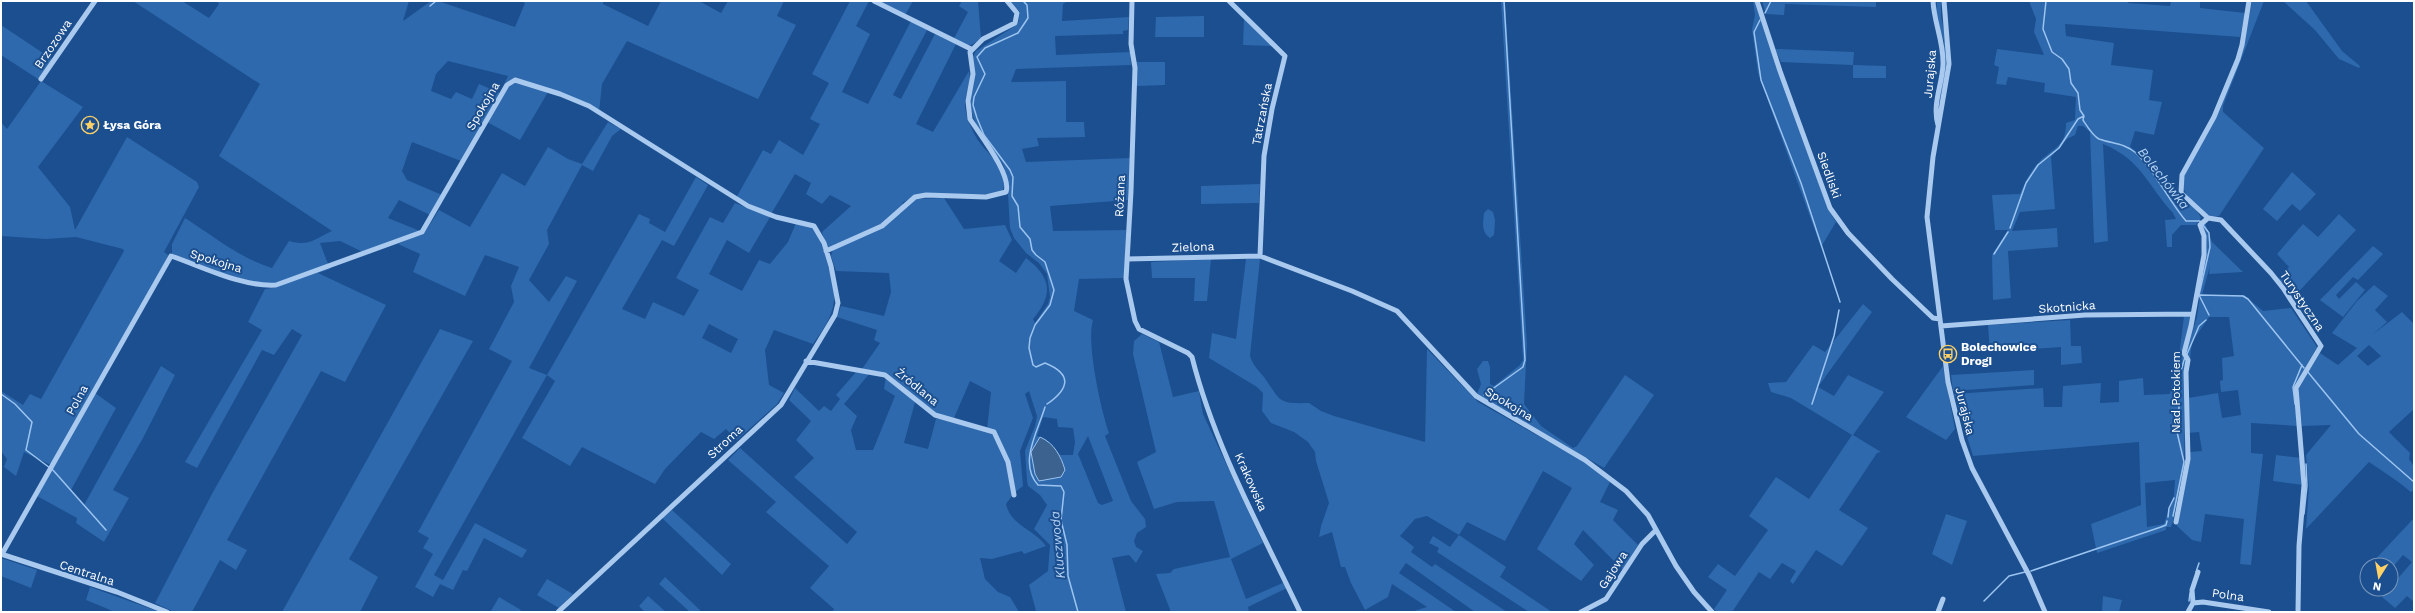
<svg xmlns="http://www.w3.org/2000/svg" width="2415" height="613" font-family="'Work Sans',sans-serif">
  <rect width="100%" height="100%" fill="#1b4f8f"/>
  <path fill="#2e69ad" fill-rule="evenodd" d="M133,1H182L209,18L219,4L217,1H409L403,21L431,1H438L515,27L525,3L520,1H603V4L648,26L661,1H699L721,13L728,1H784L777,16L796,25L758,99L627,41L602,84L599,112L586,102L514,78L506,83L461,161L412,142L402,171L407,180L442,195L430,215L399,200L388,218L420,231L363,252L340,241L320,243L330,269L318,273L386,305L345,382L321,371L227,540L247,550L236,570L220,560L192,612H174L155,603L213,492L302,335L292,329L274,355L262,350L197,468L185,462L262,330L248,322L265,289L279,287L278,284C245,285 202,268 172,254V244L185,218C213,236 240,258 272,268L289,241C310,247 314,239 332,231L219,156L260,84ZM448,61L508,76L500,93L479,84L472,99L456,92L451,99L431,91L436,74Z
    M850,1H869L856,26L870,34L842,92L868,104L911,21L927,30L893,95L901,99L935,34L956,44L916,124L933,132L969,71C972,83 965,93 965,104C965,115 971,128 976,137C985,153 1010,168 1003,190L996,194L914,196L902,203L905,207L916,199L944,198L964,229L1005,225L1012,240L999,261L1016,273L1026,258C1051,277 1054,294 1033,319L1035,323L1048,304L1050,297L1047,274L1039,263L1026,253L1014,238L1010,228L1007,178L1003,164L979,133L970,107L972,59L976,51L1018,24L1020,12L1010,1H1068L1063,4L1062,21L1129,17L1128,30L1123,31V34L1055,36L1056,55L1130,52L1131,65L1016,69L1011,82L1066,81V122H1084L1085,137L1037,138L1039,146L1022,149L1026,162L1130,158L1128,200L1050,206L1053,231L1126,230L1125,278L1079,279L1074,311L1093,320C1086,343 1101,410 1109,433L1105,436L1131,501L1145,519L1146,527L1137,533L1134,541L1136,547L1143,551L1136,563L1129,555L1112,558L1126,612H1032L1036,611L1029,585L1048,571L1050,545L1034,529L1047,505L1040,495L1028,486L1027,481L1025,451L1035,426L1037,416L1029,391L1025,394L1033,418L1020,451L1023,486L1014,493L1006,504C1011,526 1034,529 1046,546L1024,554L1022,551L992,559L980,558L985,579L998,592L1010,597L1019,612H832L834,609L810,588L829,566L766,512L776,502L728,460L740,448L847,544L857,532L794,477L814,458L796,440L811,421L789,400L795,388L819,411L824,406L831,411L840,399L836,395L856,372L870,373L844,404L857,416L851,430L856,450H873L895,396L884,389L886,376L915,402L904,443L928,449L936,419L939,418L987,430L991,392L970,381L954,418L938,415L887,373L862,369L880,343L874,340L877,330L837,317L841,306L884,316L891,292L889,273L836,271L831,256L833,250L826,246L822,232L851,206L830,195L822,204L806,194L811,183L795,174L771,214L736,198L763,150L771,154L779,140L803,155L820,124L810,119L829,83L812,74ZM1043,417L1057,419L1058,427L1073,428L1075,442L1073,455H1060L1065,470L1036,477L1031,452L1040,437L1037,436ZM1088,436L1113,501L1102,505L1098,503L1078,454Z
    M878,1H913L905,15Z
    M962,1H978L981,38C970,48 966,47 953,40L968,12L959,6Z
    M1501,1H1505L1527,344L1524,404L1541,426L1573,448L1577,446L1625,375L1654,395L1604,468L1477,394L1481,384L1477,369L1483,361H1488L1490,367V384L1494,386L1520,365L1523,360Z
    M1753,1H1755L1828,209L1836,222L1821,247L1758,73L1752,29L1755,15Z
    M1762,1H1876V7L1785,4L1784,15L1766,14Z
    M1937,1H1941V16L1948,49L1940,112L1938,111L1944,63V41L1936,15Z
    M2029,1H2128V3L2170,6L2171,1H2200V8L2245,13L2240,37L2065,24L2066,36L2114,43L2111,65L2153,70L2149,100L2162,102L2154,135L2135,131L2130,147C2136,151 2142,156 2147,161C2154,170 2157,181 2166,189C2177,197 2196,205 2201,218L2196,225H2181L2172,235V247H2167L2165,220L2176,219L2173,213C2147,185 2142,160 2103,144L2108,241L2094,243L2090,132L2083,126H2078L2075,135L2067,139L2051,157L2055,209L2020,212L2012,231L2057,228L2058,247L2008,251L2011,298L1993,300L1992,255L2008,230H1995L1992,195L2020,194C2025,183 2030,171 2039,162C2054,147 2066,147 2066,123L2075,120L2076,97L2044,92L2045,83L2008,77L2006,85L1996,84L1999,67L1994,65L1997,49L2044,55L2034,32L2036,19Z
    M2252,1H2264L2223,106V112L2264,148L2219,216L2207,217C2197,205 2180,195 2183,178L2220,109L2244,42Z
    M2283,1H2306L2342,51L2360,66L2359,68L2339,59L2315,30Z
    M1204,16V37H1155L1156,17Z
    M1244,19L1275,46L1243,45Z
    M1,25L52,59L38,79L1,55Z
    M1775,49L1854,52L1853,65L1886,66V78H1853V65L1781,62Z
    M1135,62H1165V85L1137,86Z
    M41,81L83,107L38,167L70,207L75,230L127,137L197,182L199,187L164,252L168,255L166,260L51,465L24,452L16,476L4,467L7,459L1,451V391L23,405L30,394L41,399L124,251L123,249L76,237L46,239L1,236V122L7,129Z
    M515,82L548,92L520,140L487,122L509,84Z
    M608,122L621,129L612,136L593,171L582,165L547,230L549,244L529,280L549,302L566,276L577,281L529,368L547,375L639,214L650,219L649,223L665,232L696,177L708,185L674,246L662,240L622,309L645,319L653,302L684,316L699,290L676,278L710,217L723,223L735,203L770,217L749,253L727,240L709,274L742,291L759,260L770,264L788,242L796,223C801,224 809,225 813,228C822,236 836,289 834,301C832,318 822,331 813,344L774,330L765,350L769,385L784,393L777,404L737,440L726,429L714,439L701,432L665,469L655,484L582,447L570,466L522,438L555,381L547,375L434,575L443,580L475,523L527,550L522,558L484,538L467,571L463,570L453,590L440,584L433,597L415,587L433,554L423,548L429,538L418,532L512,361L489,349L514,302L511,286L519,267L485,255L465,296L413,272L420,254L398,244L425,232L439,210L470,227L502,173L525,186L548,147L568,159L582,164ZM709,324L738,339L731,353L702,338Z
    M2292,172L2316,194L2300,211L2292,204L2277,221L2263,209Z
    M1260,184L1259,203L1201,204V186Z
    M1488,209L1493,212L1495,220L1494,235L1490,238C1481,232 1483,222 1484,213Z
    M2339,214L2356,230L2291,300L2278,279L2289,267L2277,254L2303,224L2318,237Z
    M2205,223L2212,242L2243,272L2209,274L2210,266L2202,295H2244L2263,311L2291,308L2317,347L2306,366L2308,368L2320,353L2338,365L2357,348L2332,333L2357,301L2374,285L2388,296L2375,310L2387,322L2372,335L2402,312L2414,324V409L2389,432L2410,453L2409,459L2414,467V490L2411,492L2397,481L2369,462L2306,529L2309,487L2306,455L2331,425L2302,426L2298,392L2304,370L2294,388L2298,426L2251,423V453L2263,454L2251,565L2240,564L2244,519L2205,514L2201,542L2192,540L2177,526L2176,520L2188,472L2189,452L2202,451L2199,432L2188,433V398L2218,393L2222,418L2241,415L2238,390L2221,392L2220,381L2223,380L2222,358L2234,356L2229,317H2209L2192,342L2190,359L2186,352L2197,317L2207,246L2206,236L2201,227ZM2369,345L2381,356L2368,366L2357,356Z
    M2373,246L2383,254L2358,280L2353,277L2336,295L2339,299L2356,282L2365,290L2343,317L2320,300Z
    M1211,259L1207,301H1194L1195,278H1152L1151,262Z
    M1246,259H1260L1250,356C1253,365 1258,370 1264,377C1281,401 1277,404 1309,403L1321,411L1334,416L1425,442L1427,349L1478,402L1586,463L1610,482L1600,502L1618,510L1613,520L1638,545L1623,570L1583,530L1574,544L1594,565L1581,581L1537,549L1572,488L1543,471L1505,541L1467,522L1459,535L1506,567L1500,577L1552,612H1529L1437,552L1439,548L1429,543L1433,536L1450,547L1459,535L1427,516L1415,519L1400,536L1414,547L1411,552L1432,567L1435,564L1507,612H1475L1406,563L1399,573L1456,612H1411L1427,607L1392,584L1388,597L1365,610L1351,583L1345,567H1341L1332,532L1319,537L1321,526L1329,503L1316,461L1315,452L1308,442L1294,432L1271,423L1262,411L1263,393L1257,387L1209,358L1212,333L1236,339Z
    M1863,304L1872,312L1818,387L1834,396L1848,375L1884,392L1853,435L1881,452L1877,453L1839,510L1868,528L1842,566L1816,550L1793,584L1790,581L1796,571L1782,563L1770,579L1759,572L1732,612H1717L1714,609L1727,590L1708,577L1718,564L1735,576L1768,530L1749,516L1776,477L1809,499L1852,435L1791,398L1771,392L1768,383L1786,382L1813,345L1825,352Z
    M2184,316L2191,317L2182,353L2186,366L2184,468L2173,521L2171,527H2166V530L2097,553L2091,524L2141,505L2139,442L1973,456L1954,394L2043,388L2044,407H2062L2063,386L2101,383L2100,403L2119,402V381L2143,378L2144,395L2170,394L2180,349ZM2175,480L2174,495L2164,524L2147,527L2145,483Z
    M2070,320L2071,346H2081L2082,363L2061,365V347L1990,352L1988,325Z
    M440,329L473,341L349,559L378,577L360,612H282Z
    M1142,334L1159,342L1173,397L1199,391L1203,414L1263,543L1231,559L1246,599L1285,582L1287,588L1248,607L1249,612H1171L1156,574L1170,573L1174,569L1230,557L1214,501L1177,502L1154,509L1137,462L1156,452L1133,354L1134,341Z
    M161,366L175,375L143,438L113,490L129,498L104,542L76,523L77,518L37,496L95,393L116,408L71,490L84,505Z
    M1943,366L1955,429L1946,440L1906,417Z
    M2034,370V385L1953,391L1951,375Z
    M2276,455L2302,458L2303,485L2273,481Z
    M672,510L731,564L722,575L662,518Z
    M1946,514L1967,521L1952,565L1932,554Z
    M2414,518V602L2407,596L2395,608L2382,597L2412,562L2403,555L2391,569V565H2370Z
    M1,558L37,570L31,588L1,576Z
    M665,577L702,612H690L659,584Z
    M547,579L573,594L559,608L537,595Z
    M90,587L160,612H115L86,600Z
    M648,596L666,612H645L639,606Z
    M2103,596L2122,600L2119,612H2102Z
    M499,597L521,610L519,612L491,611Z"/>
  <path fill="#3c6290" stroke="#9cc4f0" d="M1040,437C1054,443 1061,456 1065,470L1061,477L1039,481L1035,474L1031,452Z"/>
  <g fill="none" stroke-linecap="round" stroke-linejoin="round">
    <path stroke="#9cc4f0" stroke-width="1.5" d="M1023,1L1027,5L1028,18L1018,33L985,48L977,57L985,74L974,97L973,105L977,118L984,135L1010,170L1013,177L1012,196L1018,206L1020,227L1030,239L1032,250L1036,255L1045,262L1054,290L1050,305L1035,325L1030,338L1029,348L1033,365L1036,367L1045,363C1072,374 1070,388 1047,404
      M2046,1L2043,29L2052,52L2062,59L2069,69L2071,83L2078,93L2080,110L2084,116L2083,120C2087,126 2093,136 2099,139C2113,144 2124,143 2136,153C2156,172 2168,200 2186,221H2200L2209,233L2210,247L2199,295L2209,315
      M430,6L436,1
      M1765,13L1771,1
      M1760,20L1754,32L1761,80L1801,183L1840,302
      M2010,228L2026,183L2038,165L2059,148L2078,119L2084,116
      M1994,254L2008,232
      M2200,295L2243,296L2248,299L2304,368
      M2187,354L2199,326L2206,320
      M2307,371L2359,434L2414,482
      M1,394L15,404L32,422L26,450L50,468
      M1484,395L1523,367L1525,360L1504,1
      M1812,404L1834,336L1839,310
      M2295,404L2293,387L2302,365
      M1045,407C1038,431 1018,463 1038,485L1061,486L1064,492L1061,520L1067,545L1068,576L1078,612
      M52,469L106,530
      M2304,514L2307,486L2306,464
      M2173,516L2184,462L2177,432L2179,407L2176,387L2185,357
      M2168,517L2169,508L2174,498
      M2031,571L2161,527L2166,525L2167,521
      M2196,572L2199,563
      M1984,601L2009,576L2025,572
      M2189,601L2190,593"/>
    <path stroke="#a9c9ee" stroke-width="5" d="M874,1L971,49
      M1132,1L1131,44L1135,68L1131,191L1126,279L1135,321L1139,329L1188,353L1192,357C1214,445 1261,530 1300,612
      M1229,1L1285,56L1272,109L1264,156L1260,256
      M1757,1L1780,71L1830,208L1848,233L1892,279L1933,318L1940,319
      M1933,1C1934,23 1944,42 1943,65C1942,85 1932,105 1938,125
      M1944,1L1949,64L1933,157L1927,217L1948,382L1962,440L1972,468L2029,575L2045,612
      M2249,1L2242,45L2238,59L2214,117L2182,175L2181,193L2208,218L2221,220L2271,273L2283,288L2321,346L2296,388L2304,485L2299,546L2298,612
      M41,79L95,1
      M826,251L882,226L915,197L926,195L986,197L1006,192C1012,175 980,135 970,119L968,101L973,74L970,52L983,39L1015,23L1017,13L1007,1
      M1127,259L1260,256L1352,291L1397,311L1476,396L1585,460L1626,491L1648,515L1676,566L1694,592L1712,612
      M1941,326L2085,315L2193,314
      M806,361L885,375L935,415L994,432L1008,462L1014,495
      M2176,522L2188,459L2186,372L2188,360L2184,353L2191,326L2204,255V236L2200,225L2208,218
      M1,554L117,592L167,612
      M2,554L171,256C203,267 242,287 276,285L422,232L507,85L515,80L560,94L589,106L748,206L776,217L814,226L824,243L831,266L838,303L835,315L781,405L558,612
      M2193,603L2192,590L2198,572
      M1581,612L1606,599L1642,544L1655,531
      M1938,612L1943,599
      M2188,612L2193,603L2203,602L2269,612"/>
  </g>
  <defs>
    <symbol id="sight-ring" viewBox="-11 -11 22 22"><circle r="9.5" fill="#1b4f8f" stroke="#ffd166" stroke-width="1.5"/><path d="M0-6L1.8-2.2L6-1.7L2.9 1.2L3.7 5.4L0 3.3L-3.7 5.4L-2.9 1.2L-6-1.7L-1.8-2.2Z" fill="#ffd166"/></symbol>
    <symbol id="bus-ring" viewBox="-11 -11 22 22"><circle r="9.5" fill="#1b4f8f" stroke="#ffd166" stroke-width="1.5"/><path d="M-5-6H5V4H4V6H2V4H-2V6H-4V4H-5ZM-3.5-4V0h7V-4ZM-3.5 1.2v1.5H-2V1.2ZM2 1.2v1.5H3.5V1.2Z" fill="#ffd166"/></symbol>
  </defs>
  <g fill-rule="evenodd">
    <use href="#sight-ring" x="80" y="115" width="20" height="20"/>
    <use href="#bus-ring" x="1938" y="344" width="20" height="20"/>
  </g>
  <g text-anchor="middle" stroke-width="4" stroke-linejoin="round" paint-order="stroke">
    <g font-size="12" fill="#fff" stroke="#1b4f8f">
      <text transform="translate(53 44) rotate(-56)" y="4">Brzozowa</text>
      <text transform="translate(1930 74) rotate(-85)" y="4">Jurajska</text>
      <text transform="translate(483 106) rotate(-60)" y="4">Spokojna</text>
      <text transform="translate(1262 114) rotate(-79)" y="4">Tatrzańska</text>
      <text transform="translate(1829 175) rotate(70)" y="4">Siedliski</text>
      <text transform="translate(1120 196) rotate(-87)" y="4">Różana</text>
      <text transform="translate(1193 247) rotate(-2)" y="4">Zielona</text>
      <text transform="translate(216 261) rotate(17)" y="4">Spokojna</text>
      <text transform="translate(2302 301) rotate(56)" y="4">Turystyczna</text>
      <text transform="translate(2067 307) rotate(-4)" y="4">Skotnicka</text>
      <text transform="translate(917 387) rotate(39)" y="4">Źródlana</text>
      <text transform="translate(2176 392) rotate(-90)" y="4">Nad Potokiem</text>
      <text transform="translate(77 400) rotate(-61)" y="4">Polna</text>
      <text transform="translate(1509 404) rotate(31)" y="4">Spokojna</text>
      <text transform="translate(1965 411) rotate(76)" y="4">Jurajska</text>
      <text transform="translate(725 442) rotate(-43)" y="4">Stroma</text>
      <text transform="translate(1251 482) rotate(66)" y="4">Krakowska</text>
      <text transform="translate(1613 570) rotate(-57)" y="4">Gajowa</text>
      <text transform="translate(87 573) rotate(18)" y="4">Centralna</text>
      <text transform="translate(2228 595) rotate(8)" y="4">Polna</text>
    </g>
    <g font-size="12" font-weight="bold" fill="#fff" stroke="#1b4f8f" text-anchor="start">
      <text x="103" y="129">Łysa Góra</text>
      <text x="1961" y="351">Bolechowice<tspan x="1961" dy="14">Drogi</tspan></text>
    </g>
    <g font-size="13" font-style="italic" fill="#b5d3f5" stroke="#1b4f8f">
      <text transform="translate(2164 178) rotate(52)" y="5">Bolechówka</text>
      <text transform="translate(1057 545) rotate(-95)" y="5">Kluczwoda</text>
    </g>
  </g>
  <rect width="2415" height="613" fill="none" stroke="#ffffff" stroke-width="4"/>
  <g transform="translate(2379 577) rotate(191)"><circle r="19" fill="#1b4f8f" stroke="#7695bc"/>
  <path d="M0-3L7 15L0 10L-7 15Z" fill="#ffd166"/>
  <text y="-6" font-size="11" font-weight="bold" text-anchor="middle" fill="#ffffff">N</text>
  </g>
</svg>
